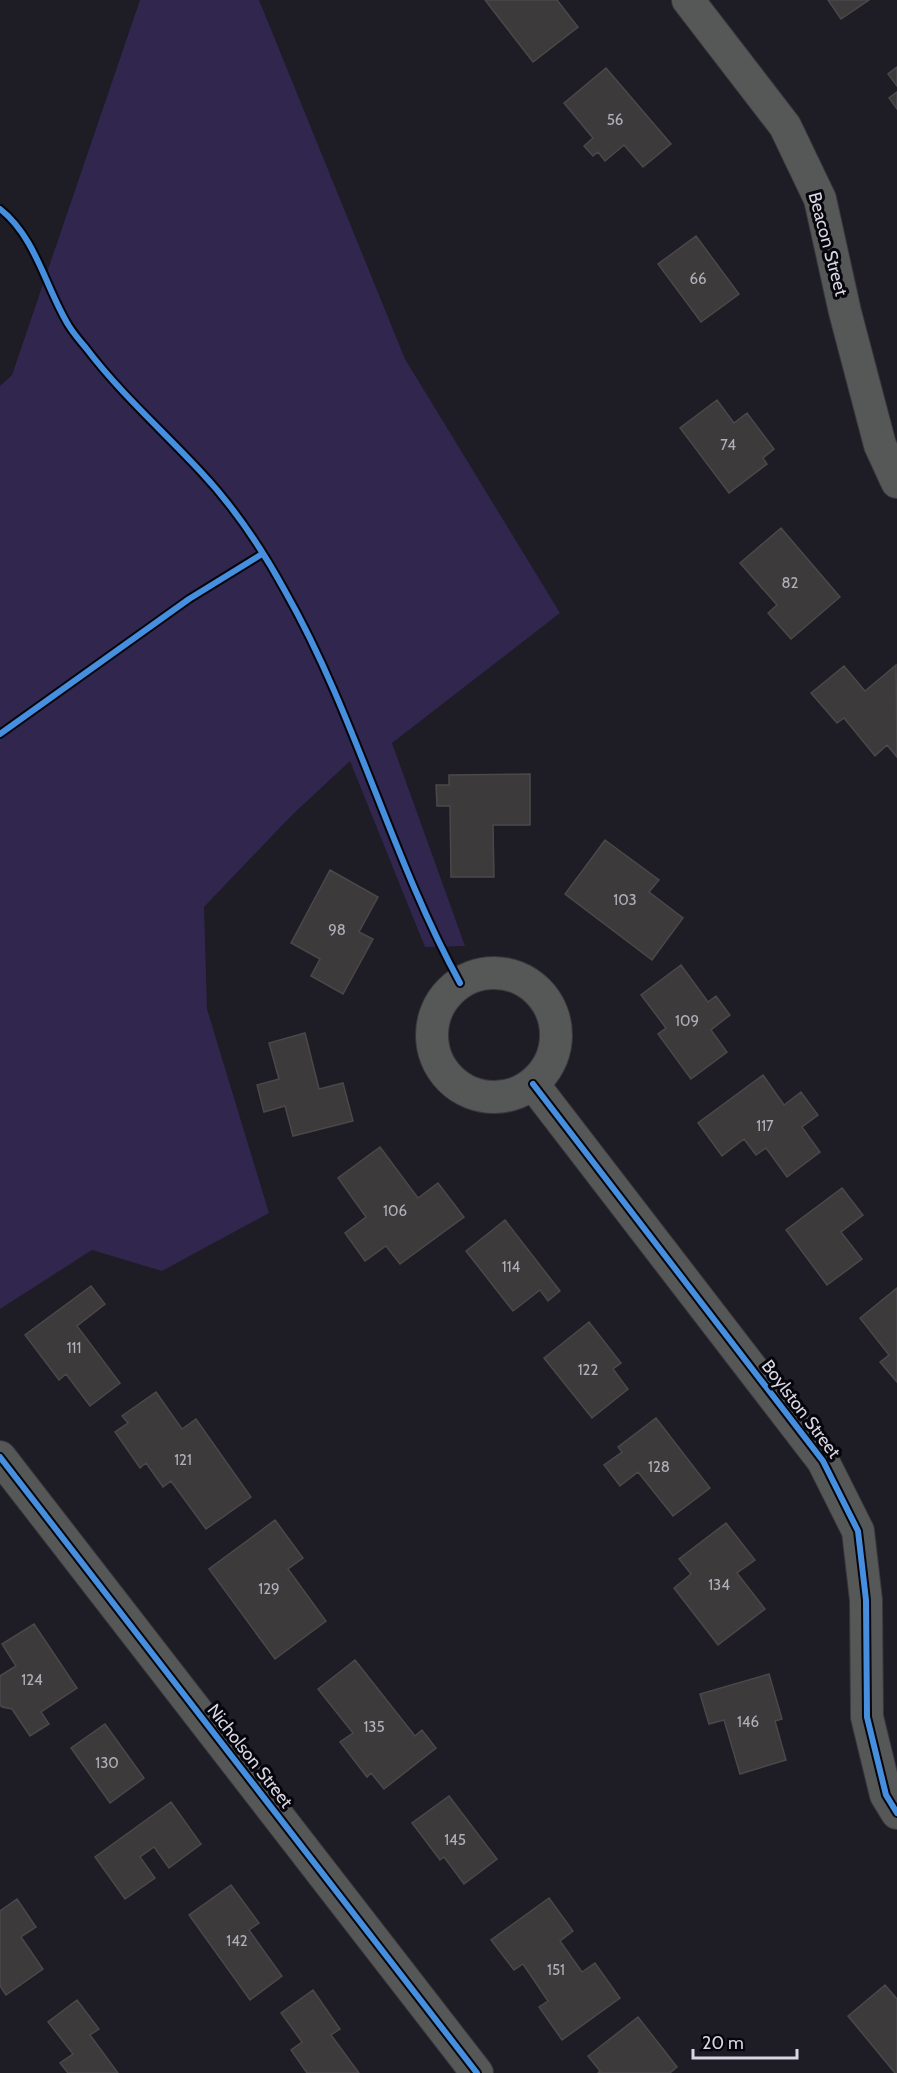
<svg xmlns="http://www.w3.org/2000/svg" width="897" height="2073" font-family="Cabin,sans-serif">
  <rect width="100%" height="100%" fill="#1e1c24"/>
  <path fill="#31264e" d="M140,0H259L405,359L560,613L392,743L465,946L425,947L350,761L291,816L204,907L207,1009L269,1213L162,1271L92,1250L0,1309V386L12,375Z"/>
  <path fill="#3d3a3c" stroke="#4a4849" stroke-width="1.5" d="M485,0H557L578,27L533,62Z
    M828,0H869L841,19Z
    M897,67V86L888,74Z
    M606,68L671,144L643,167L624,145L605,161L598,152L593,156L584,146L593,138L564,103Z
    M897,92V109L889,98Z
    M696,236L739,294L701,322L658,264Z
    M717,400L734,423L747,413L774,449L763,458L767,464L729,493L680,428Z
    M781,528L840,597L791,639L768,613L777,605L740,563Z
    M896,665L897,757L887,745L875,756L844,718L837,723L811,693L844,666L865,691Z
    M530,774V825H493L494,877H451L450,806H437L436,785H449V775Z
    M605,840L659,880L649,892L683,918L652,960L565,894Z
    M330,870L378,897L359,932L373,939L343,994L311,976L320,959L291,943Z
    M681,965L708,1002L716,996L730,1015L711,1030L727,1052L691,1079L658,1034L666,1028L641,995Z
    M305,1033L319,1089L343,1083L353,1121L293,1136L285,1106L264,1112L257,1085L279,1079L269,1043Z
    M763,1075L784,1105L801,1092L818,1115L802,1127L820,1152L787,1177L766,1148L756,1155L744,1139L722,1156L698,1123Z
    M380,1147L418,1198L438,1183L464,1217L400,1264L386,1246L365,1261L345,1233L366,1217L338,1178Z
    M842,1188L863,1215L841,1232L862,1259L827,1285L786,1230Z
    M505,1220L560,1291L548,1301L540,1290L513,1311L466,1251Z
    M91,1286L105,1304L77,1326L120,1383L90,1406L66,1374L59,1380L25,1335Z
    M897,1288V1382L880,1362L889,1355L860,1318Z
    M589,1322L621,1363L613,1369L628,1389L592,1418L544,1358Z
    M156,1392L182,1429L196,1419L251,1497L206,1529L171,1481L163,1487L146,1463L140,1468L115,1432L128,1423L122,1416Z
    M656,1418L710,1488L673,1516L638,1472L620,1486L604,1465L622,1452L618,1447Z
    M275,1520L303,1558L288,1569L326,1621L275,1659L209,1569Z
    M726,1523L755,1560L737,1573L765,1609L718,1645L674,1588L691,1574L679,1559Z
    M34,1624L77,1688L41,1712L49,1724L30,1736L12,1709L2,1707L0,1705V1676L16,1666L2,1644Z
    M355,1660L415,1736L422,1730L436,1748L384,1789L371,1773L367,1777L340,1742L353,1733L318,1689Z
    M769,1674L782,1719L775,1721L786,1760L740,1774L724,1720L709,1724L700,1694Z
    M105,1724L144,1778L110,1803L71,1748Z
    M449,1796L497,1859L464,1884L444,1857L440,1860L412,1823Z
    M171,1802L201,1844L169,1868L154,1847L140,1857L155,1878L125,1899L95,1857Z
    M231,1885L259,1923L249,1930L282,1976L250,2000L189,1915Z
    M549,1898L573,1931L560,1941L582,1972L595,1963L620,1998L562,2040L539,2007L548,2001L523,1964L514,1970L491,1940Z
    M17,1899L36,1927L21,1937L43,1969L6,1995L0,1986V1911Z
    M885,1985L897,1999V2073H895L848,2016Z
    M313,1990L340,2029L331,2035L359,2073H307L291,2050L302,2042L281,2013Z
    M77,2000L99,2029L90,2035L118,2073H68L60,2063L73,2054L48,2022Z
    M638,2017L677,2067L670,2073H598L600,2071L588,2056Z"/>
  <g fill="none" stroke-linecap="round" stroke-linejoin="round">
    <defs>
      <path id="minor" d="M688,0L785,126L820,199L845,312L880,445L897,482
        M432 1035a62 62 0 1 1 124 0a62 62 0 1 1-124 0Z
        M533,1084L823,1461L858,1531L866,1600L867,1717L886,1795L897,1813
        M0,1457L477,2073"/>
    </defs>
    <use href="#minor" stroke="#39373e" stroke-width="34"/>
    <use href="#minor" stroke="#565857" stroke-width="32"/>
    <defs>
      <path id="cycleway" d="M0,209C36,237 46,289 69,326C74,334 80,341 86,348C120,393 163,431 201,472C234,507 262,549 285,591C356,716 391,857 460,983
        M0,734L189,599L262,554
        M533,1084L823,1461L858,1531L866,1600L867,1717L886,1795L897,1813
        M0,1457L477,2073"/>
    </defs>
    <use href="#cycleway" stroke="#06050b" stroke-width="10"/>
    <use href="#cycleway" stroke="#468fdf" stroke-width="6"/>
  </g>
  <g text-anchor="middle" stroke-width="6" stroke-linejoin="round" paint-order="stroke">
    <g font-size="15" fill="#b1afb8">
      <text x="615" y="125">56</text>
      <text x="698" y="284">66</text>
      <text x="728" y="450">74</text>
      <text x="790" y="588">82</text>
      <text x="625" y="905">103</text>
      <text x="337" y="935">98</text>
      <text x="687" y="1026">109</text>
      <text x="765" y="1131">117</text>
      <text x="395" y="1216">106</text>
      <text x="511" y="1272">114</text>
      <text x="74" y="1353">111</text>
      <text x="588" y="1375">122</text>
      <text x="183" y="1465">121</text>
      <text x="659" y="1472">128</text>
      <text x="719" y="1590">134</text>
      <text x="269" y="1594">129</text>
      <text x="32" y="1685">124</text>
      <text x="748" y="1727">146</text>
      <text x="374" y="1732">135</text>
      <text x="107" y="1768">130</text>
      <text x="455" y="1845">145</text>
      <text x="237" y="1946">142</text>
      <text x="556" y="1975">151</text>
    </g>
    <g font-size="18" fill="#d8d6e2" stroke="#06050b">
      <text transform="translate(828 244) rotate(75)" y="6">Beacon Street</text>
      <text transform="translate(801 1409) rotate(53)" y="6">Boylston Street</text>
      <text transform="translate(250 1756) rotate(52)" y="6">Nicholson Street</text>
    </g>
  </g>
  <path d="M693 2049v9h104v-9" fill="none" stroke="#d8d6e2" stroke-width="3"/>
  <text x="702" y="2049" font-size="18" fill="#d8d6e2" stroke="#06050b" stroke-width="4.5" paint-order="stroke">20 m</text>
</svg>
